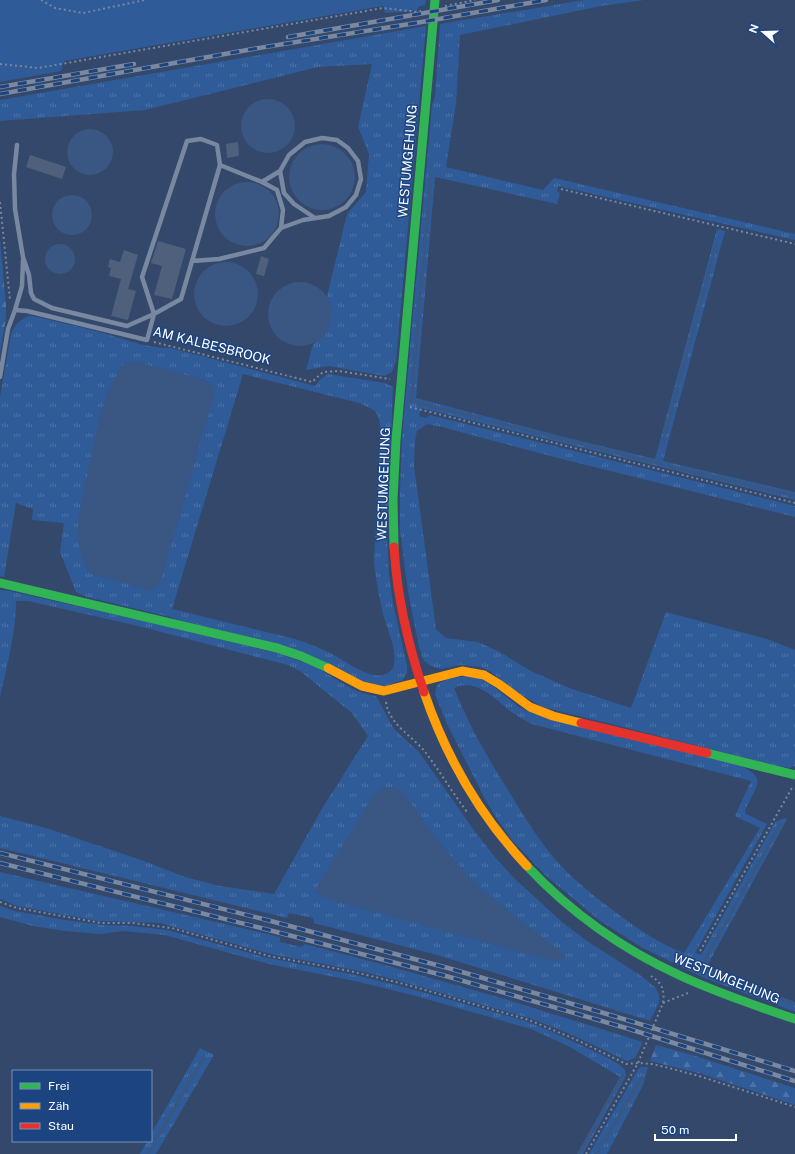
<svg xmlns="http://www.w3.org/2000/svg" width="795" height="1154" font-family="'Public Sans',sans-serif">
  <defs>
    <pattern id="grass-tufts" width="24" height="20" patternUnits="userSpaceOnUse"><rect width="24" height="20" fill="#2f5b98"/><path d="M3 7l-1-3M5 7V3M7 7l1-3M15 17l-1-3M17 17v-4M19 17l1-3" fill="none" stroke="#4e74a7"/></pattern>
    <pattern id="forest-firs" width="22" height="20" patternUnits="userSpaceOnUse"><rect width="22" height="20" fill="#2f5b98"/><path d="M5 1l3.5 6h-7zM16 11l3.5 6h-7z" fill="#4e74a7"/></pattern>
  </defs>
  <rect width="100%" height="100%" fill="#33486a"/>
  <path fill="url(#grass-tufts)" fill-rule="evenodd" d="M584,0H644L601,6L460,35L456,104L446,167L543,190L554,178L795,234V240L558,186L557,192L560,193L557,204L435,177L416,398L560,436L655,459L717,229L725,231L663,461L795,492V500L421,408L419,416L426,418L430,415L795,506V517L558,458L442,427L427,424L417,431L415,441L414,466L436,629L446,638L478,642L498,651L529,670L569,688L631,708L666,612L767,639L795,650V766L790,768L778,766L543,707L523,696L491,672L481,667L460,665L440,669L431,666L424,661L419,647L408,592L400,530V489L402,436L432,105L435,97L440,24Z
    M426,26L396,361L392,372L384,376L329,366L306,370L313,344L322,337L331,307L327,296L347,214L366,192L369,154L358,127L372,64L318,67L145,110L0,121V100Z
    M28,316H32C55,321 77,326 99,332C123,338 146,349 171,348L315,386L321,379L328,374L385,383L393,387L387,535L389,574L393,603L407,666V673L403,680L386,686L370,685L170,617L87,597L76,592L60,552L64,523L32,520L33,509L16,503L4,577L0,576V397L11,334C15,324 19,321 28,316ZM243,374L359,403C373,410 377,408 380,425L374,563C376,580 379,597 383,614C387,629 397,649 394,664C392,676 378,677 370,674C356,670 345,661 332,654C320,648 308,643 295,639L172,609Z
    M0,590L10,591C67,604 125,617 182,630C221,640 261,648 300,660C327,669 346,692 376,696L394,729L419,752L473,829L494,856L514,878L562,922L587,941L640,975L655,987L659,995V1003L650,1021L437,955L314,923L313,918L289,913L287,918L0,848V816L46,828L144,861L185,877L220,886L274,894L323,807L368,736L352,713L300,671L288,665L138,626L28,601H16C16,633 7,665 0,697Z
    M466,676L479,678L490,684L519,707L529,712L738,765C769,777 756,786 745,810L746,814L767,824L695,953L701,955L775,822L785,818L787,819L707,966L737,980L795,1002V1012L702,977L641,947L599,920L545,875L512,840L497,819L486,801L446,722L435,694L437,685C445,678 456,678 466,676ZM467,685C485,687 496,700 510,711C517,716 524,720 532,724L751,781L735,816L760,828L684,953C662,945 641,931 622,917C604,904 586,890 570,875C546,852 528,823 511,795C489,760 469,726 454,688L459,686Z
    M0,872L259,932L280,937V942L301,947L305,944L392,967L505,999L643,1042L635,1058L627,1061L570,1034L532,1019L389,978L355,970L270,954L160,923L97,921L17,906L0,899Z
    M0,906L15,911L65,920L102,925L133,926L167,930L264,957L355,975L408,988L526,1021L548,1030L606,1057L620,1065L625,1070L626,1076L583,1154H577L620,1077L570,1047L531,1029L416,996L355,981L269,964L165,935L123,931L101,934L65,931L33,926L0,917Z
    M200,1048L214,1055L156,1154H140L147,1141H151V1134Z
    M640,1067H648L643,1085L607,1154H589L637,1071Z"/>
  <path fill="url(#forest-firs)" d="M0,239L6,306V318L0,353Z
    M656,1045L689,1054L795,1088V1105L702,1074L650,1061Z"/>
  <path fill="#2f5b98" d="M0,0H426L425,5L418,7L417,11L385,13L383,6L64,61L61,71L0,82Z"/>
  <path fill="#395782" d="M241 126a27 27 0 1 1 54 0a27 27 0 1 1-54 0Z
    M67 152a23 23 0 1 1 46 0a23 23 0 1 1-46 0Z
    M289 177a33 33 0 1 1 66 0a33 33 0 1 1-66 0Z
    M215 214a32 32 0 1 1 64 0a32 32 0 1 1-64 0Z
    M52 215a20 20 0 1 1 40 0a20 20 0 1 1-40 0Z
    M45 259a15 15 0 1 1 30 0a15 15 0 1 1-30 0Z
    M194 294a32 32 0 1 1 64 0a32 32 0 1 1-64 0Z
    M268 314a32 32 0 1 1 64 0a32 32 0 1 1-64 0Z
    M137,362L205,380L211,384L215,392L160,583L152,591L89,573C82,560 77,544 78,529C79,510 84,491 88,472C96,435 101,395 124,363Z
    M393,787L404,793L428,828L454,860L484,892L565,955L563,960L554,961L331,900L314,892L375,793L384,788Z"/>
  <g fill="none" stroke-linecap="round" stroke-linejoin="round">
    <path stroke="#395782" stroke-width="3" d="M431,175L411,401L481,418
      M491,421L661,464
      M662,445L716,245
      M669,466L795,496
      M780,825L706,958L701,970L795,1004
      M148,1154L204,1057
      M579,1154L622,1077
      M597,1154L642,1077"/>
  </g>
  <path fill="#4e607b" d="M238,142L239,156L227,158L226,144Z
    M30,155L66,167L62,179L26,167Z
    M158,241L186,249L172,299L154,295L162,266L151,263Z
    M124,250L138,255L128,289L136,291L128,320L111,316L121,279L109,276L111,268L108,267L110,259L120,262Z
    M261,256L269,259L264,276L256,274Z"/>
  <g fill="none" stroke-linecap="round" stroke-linejoin="round">
    <path stroke="#7888a0" stroke-width="2" stroke-dasharray="2 3" stroke-linecap="butt" d="M41,0L55,8L83,13L145,0
      M445,6L475,0
      M0,64L38,68L383,8L417,12L421,11
      M561,189L795,244
      M0,202L10,300
      M154,342L312,382L323,372L339,371L390,379
      M410,407L795,503
      M386,702C389,725 413,736 426,753C440,772 453,793 467,812
      M0,902L17,908L101,923H132L172,928L269,956L350,971L404,984L529,1020L577,1040L626,1064L638,1063L652,1064L669,1068L699,1076L795,1107
      M700,951L793,786
      M663,1003L688,993
      M586,1154L638,1063L663,1003C665,990 662,983 651,976"/>
    <path stroke="#7888a0" stroke-width="4.5" d="M280,171L284,193L294,204L315,218
      M262,182L280,171L289,155L305,142L322,138L337,140L348,148L358,161L361,179L356,195L346,207L329,216L303,220L281,228
      M192,261L219,259L264,248L281,228L283,210L277,190L262,182L220,165
      M15,310L27,311L147,340L154,314L181,299L220,165L217,145L201,139L187,141L142,277L154,314L127,326L52,308L34,299L31,293L29,275L23,257L15,209L14,174L17,145
      M0,377L8,329L15,310L22,286L23,260"/>
    <path stroke="#30b455" stroke-width="9" d="M394,547L393,500L396,440L435,0
      M0,583L277,648L301,656L328,668
      M707,753L795,775
      M527,866C570,912 624,950 681,976C718,993 756,1006 795,1019"/>
    <path stroke="#ff9f0a" stroke-width="9" d="M328,668L362,686L384,691L462,671L484,675L499,684L530,707L553,716L581,723
      M424,692C446,757 481,817 527,866"/>
    <path stroke="#e5322d" stroke-width="9" d="M394,547C397,597 408,645 424,692
      M581,723L707,753"/>
    <defs>
      <path id="rail" d="M288,37L498,0
        M0,87L134,64
        M0,94L253,49L416,23L546,0
        M0,853L267,920L448,968L607,1014L795,1071
        M0,863L265,929L446,976L626,1028L795,1081"/>
    </defs>
    <use href="#rail" stroke="#7a89a0" stroke-width="4.5"/>
    <use href="#rail" stroke="#1c4480" stroke-width="3" stroke-dasharray="9" stroke-linecap="butt"/>
  </g>
  <g text-anchor="middle" stroke-width="3" stroke-linejoin="round" paint-order="stroke">
    <g font-size="13" fill="#fff" stroke="#1c4480">
      <text transform="translate(407 161) rotate(-85)" y="5">WESTUMGEHUNG</text>
      <text transform="translate(212 345) rotate(14)" y="5">AM KALBESBROOK</text>
      <text transform="translate(383 484) rotate(-88)" y="5">WESTUMGEHUNG</text>
      <text transform="translate(727 978) rotate(22)" y="5">WESTUMGEHUNG</text>
    </g>
  </g>
  <rect x="12" y="1070" width="140" height="72" fill="#1c4480" stroke="#778fb3"/>
  <rect x="20" y="1083" width="20" height="6" fill="#30b455" stroke="#778fb3"/>
  <text x="48" y="1090" font-size="12" fill="#ffffff">Frei</text>
  <rect x="20" y="1103" width="20" height="6" fill="#ff9f0a" stroke="#778fb3"/>
  <text x="48" y="1110" font-size="12" fill="#ffffff">Zäh</text>
  <rect x="20" y="1123" width="20" height="6" fill="#e5322d" stroke="#778fb3"/>
  <text x="48" y="1130" font-size="12" fill="#ffffff">Stau</text>
  <g transform="translate(763 32) rotate(290)" stroke="#1c4480" stroke-width="3" paint-order="stroke">
  <path d="M0-3L7 15L0 10L-7 15Z" fill="#ffffff"/>
  <text y="-6" font-size="11" font-weight="bold" text-anchor="middle" fill="#ffffff">N</text>
  </g>
  <path d="M655 1134v6h81v-6" fill="none" stroke="#ffffff" stroke-width="2"/>
  <text x="661" y="1134" font-size="12" fill="#ffffff" stroke="#1c4480" stroke-width="3" paint-order="stroke">50 m</text>
</svg>
